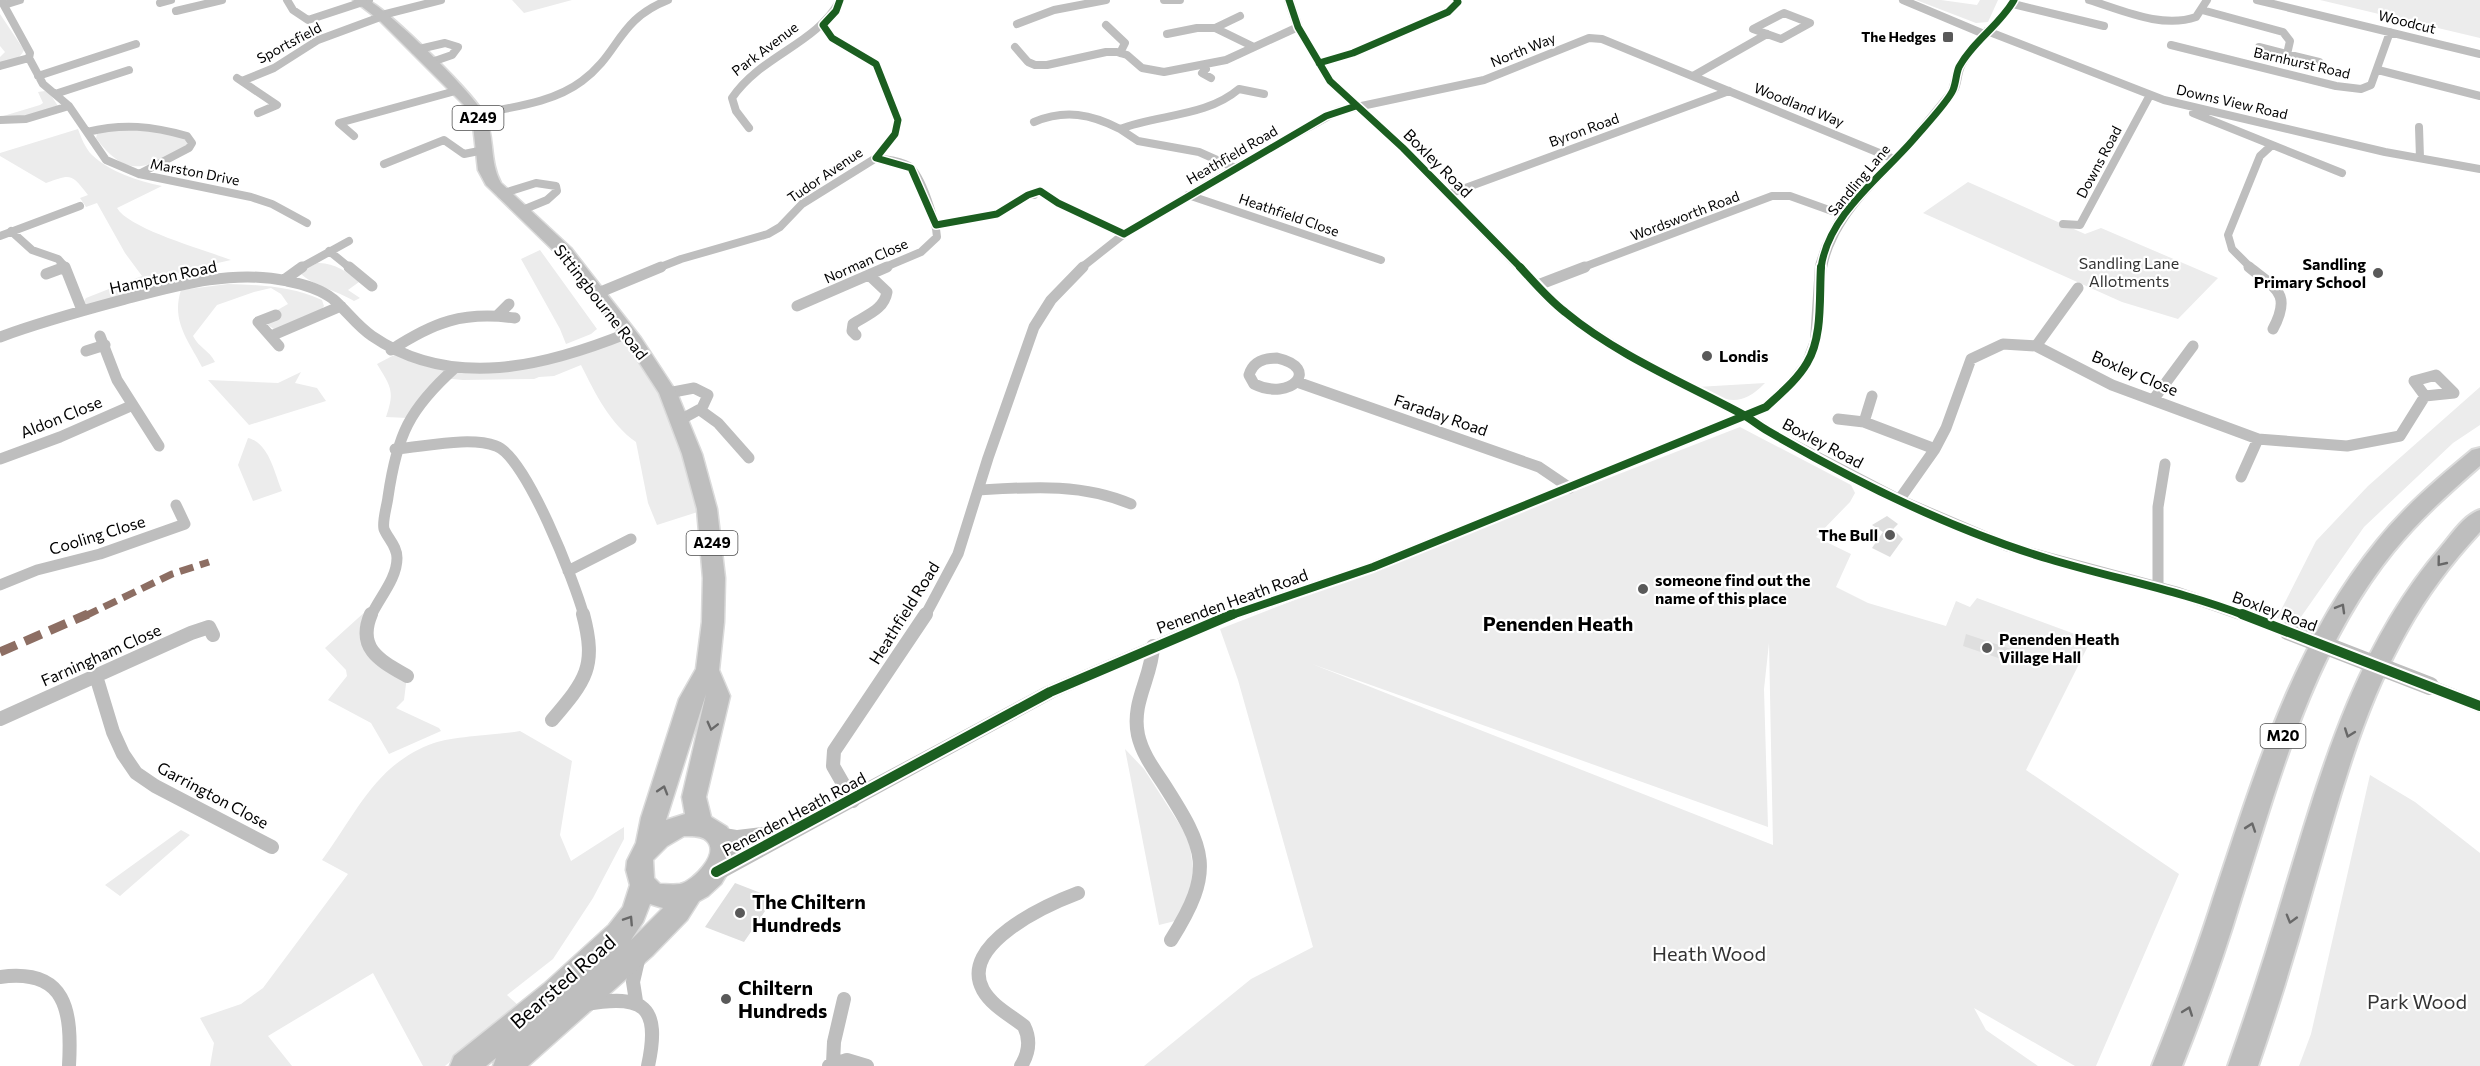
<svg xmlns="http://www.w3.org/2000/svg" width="2480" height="1066" font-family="Commissioner,sans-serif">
  <rect width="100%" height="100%" fill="#fff"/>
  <path fill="#ececec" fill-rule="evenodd" d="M512,0H572L524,13Z
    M1916,0H1941L1977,5L1980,0H1998L1988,22L1976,23Z
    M2320,0H2480V38Z
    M0,14L24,50C20,60 10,61 0,64V57L5,52L0,46Z
    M45,91L50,94L58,106L35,115L0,117L40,105L43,103L38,92Z
    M123,124L187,136L192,143C151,165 130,184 96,138L97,134Z
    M78,129C81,137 85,148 92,155C110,172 138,181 162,186L117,208C129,229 205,250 231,260L182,271L175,275V283L88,305L83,303L86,298L142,276L125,253L97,203L86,207L80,198L88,195C71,173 71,174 46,183L0,156V153Z
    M1968,182L2085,234L2101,228L2218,278L2178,319L2122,302L1923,213Z
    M540,250L597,329L591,334L566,344L560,329L521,259Z
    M317,263C333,262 348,272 359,282L348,290L360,298L354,301C336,290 313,286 300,273Z
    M228,284C261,285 291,286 322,300L324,306L321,310L275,330L268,325C274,312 275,311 288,304L281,294L271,288L254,292L217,305L193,336C199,348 209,350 215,362L202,367C188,340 171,321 181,290Z
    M628,333L650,364L707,509L657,525L648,503L636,442C610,424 595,393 581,365L554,376L539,377L534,379L463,380L443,378L408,418L386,417C395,391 391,387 377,364L398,353L498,369Z
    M301,372L295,383L317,388L326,401L249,425L208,380L278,383Z
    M1765,383C1741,408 1726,402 1697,387Z
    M2480,387V425L2453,443L2364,527L2296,624L2277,618L2316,541L2368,486Z
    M1740,427L1851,485L1855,493L1850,502L1816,537L1851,554L1836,587L1868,603L1946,626L1956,601L1970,607L1977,598L2091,640L2026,770L2179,874L2096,1066H2075L1974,1008L1986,1030L2038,1066H1144L1251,979L1313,947L1238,680L1220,629ZM1769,643L1773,845L1312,664L1768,827L1764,689Z
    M248,438C269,443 274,472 282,491L253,501L238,465Z
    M378,600L366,635L407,676L404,700L396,708L439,728L441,731L389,754L371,723L328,700L347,676L346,670L325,648Z
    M520,731L572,761L560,835L571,861L624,827V839L593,898L553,959L507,995L519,1006L445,1066H423L373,973L268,1036L292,1066H210L214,1043L200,1018L241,1004L263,988L348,874L322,860C357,813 375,764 434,743C454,736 497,735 520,731Z
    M1125,749L1144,769L1189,839L1195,883L1175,921L1159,925Z
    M2370,775L2415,802L2480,853V1066H2299L2311,1034Z
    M181,830L190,835L120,896L105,885Z"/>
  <path fill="#dfdfdf" d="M1887,516L1898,524L1893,529L1903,539L1890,557L1872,548L1883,532L1872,525Z
    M1966,634L2011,649L2010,662L1963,646Z
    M735,883L774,898L744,942L705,927Z"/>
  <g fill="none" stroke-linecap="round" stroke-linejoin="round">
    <defs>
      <path id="trunk" d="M353,0C359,0 366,0 371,2C392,14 476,95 485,116C495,137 489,161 501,183L571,248L641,338L677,393L702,454L717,509L725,578L724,622L719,670L730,696L706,797L711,817L727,827L736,847L734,862L721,884L708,896L699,901L687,920L652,956L528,1066H493L496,1058L486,1066H450L454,1056L544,984L609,925L623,907L630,885L626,870L627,861L636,843L641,818L679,699L696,669L702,622L703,578L697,509L682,454L659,393L628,345L559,256L486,185L478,170L473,125L464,105L378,19ZM706,694L682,797L685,814L666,820ZM684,836C691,836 702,835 707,841C720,854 693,881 680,884C674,885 666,884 660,884L654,878L653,860L667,846ZM650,904L663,908L631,940L643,922Z"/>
      <path id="motorway" d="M2480,448V466C2449,493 2419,520 2393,552C2313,651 2279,780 2241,899C2224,956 2204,1011 2182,1066H2152C2174,1011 2195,956 2213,899C2254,776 2293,643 2377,541C2405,506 2438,478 2472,450Z
        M2480,510V532C2452,562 2427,595 2407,631C2361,712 2338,803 2312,892C2296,950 2278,1008 2258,1066H2228C2248,1009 2267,951 2284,893C2321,771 2356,645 2441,547C2452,534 2464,515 2480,510Z"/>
    </defs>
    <use href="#trunk" stroke="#dbdbdb" stroke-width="3"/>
    <use href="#motorway" stroke="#dbdbdb" stroke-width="4"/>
    <path stroke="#bebebe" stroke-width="8" d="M1,0L30,53L29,58L43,84L69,106L106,160L139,174L251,197L272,204L307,223
      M287,0L293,10L308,20L369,0
      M1164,0H1180
      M1903,0L1984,34
      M2089,0C2122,10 2162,29 2196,17L2207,0
      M2257,0L2480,54
      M160,3L171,0
      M2013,4L2104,26
      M4,5L20,0
      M2202,10L2283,32L2290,41L2287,54
      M176,11L222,0
      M1784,13L1810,23L1781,39L1753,29Z
      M382,15L441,0
      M1240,16L1215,28L1254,47
      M1017,24L1054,10L1106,0
      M1106,25L1125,43L1120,53
      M1987,31L2164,100L2385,152L2480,169
      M1167,34L1197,28H1215
      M2171,45L2336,86L2361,89L2371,85L2390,32
      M1015,47L1028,62L1035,65H1047L1106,52H1117L1127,55L1142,68L1164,72L1226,60L1298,27
      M2259,47L2319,62
      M415,50L445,43L458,47L452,55L429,63
      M1319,63L1353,53L1448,12L1458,2L1457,0
      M1204,65L1206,69L1202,73L1211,78
      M0,66L29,58
      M2378,70L2480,96
      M38,76L136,44
      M1693,76L1767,34
      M237,78L277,105L258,113
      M242,81L274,68L318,40L383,16
      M55,94L129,70
      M2193,113L2342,173
      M477,114C512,107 553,103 582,81C620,53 617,20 668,0
      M0,120L26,119L69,106
      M1034,122C1065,109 1091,114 1120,129
      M2419,127L2420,158
      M749,128L736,111L732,98C761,55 817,44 840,0
      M87,132C123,123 152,126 187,136L192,143L189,148L139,174
      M354,136L339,123L459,90
      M876,158C887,160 899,160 909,166C922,176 936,221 937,237L921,252L883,268
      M384,164L444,140L464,154L484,150
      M1235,168L1199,152L1138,141L1120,129C1159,114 1206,117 1239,89L1264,94
      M501,194L536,183L556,186L557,191L547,200L520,211
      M1449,194L1729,91
      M1188,195L1381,260
      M2063,224L2080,225L2150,95
      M936,225L997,214L1028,195H1034
      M11,231L32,250L58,259L66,268
      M0,236L80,206
      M329,251L350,268
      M61,268L65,267
      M300,268L349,241
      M658,268L681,259L768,234L780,227L802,204L876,158L895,134L898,120L876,64L832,38L823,25
      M1081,268L1124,234L1235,168L1338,111L1484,80L1589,38L1602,39L1894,159
      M1581,268L1772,196H1790L1843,215
      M2251,268L2232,249L2228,235L2260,156L2272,145"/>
    <path stroke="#bebebe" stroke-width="11" d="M65,267L82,310
      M349,267L372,286
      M2249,267C2276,289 2292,293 2273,329
      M46,274L65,267
      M284,280L302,267
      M1538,285L1585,267
      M598,293L661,267
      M797,306L887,267
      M276,315L258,322L279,346
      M498,315L509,304
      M856,335L852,331L853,324C866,315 884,310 887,292L869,275
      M100,336L117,380L159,446
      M271,336L341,306
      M0,337C40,322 81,311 122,300C175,286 232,269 287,281C303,284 320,289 333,299C347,311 357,326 372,336C452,391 546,366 628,333
      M2036,346L2078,288
      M391,350C434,322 463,311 515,318
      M86,351L105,345
      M1277,358C1322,368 1291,402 1254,384L1249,375C1253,361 1264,358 1277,358Z
      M2436,375L2454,393L2425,396L2414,381Z
      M1297,382L1539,467L1570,488
      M668,393L694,388L708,395L702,408L680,420
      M2153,400L2193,346
      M700,410L718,423L749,458
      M1838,419L1864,422L1935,449
      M1864,422L1872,396
      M395,449C424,447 469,436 496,446C526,456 575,583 584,616
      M0,459L60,437L133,405
      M2241,477L2258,439
      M979,490C1031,487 1082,483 1131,504
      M1899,500L1935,449L1946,428L1971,359L2003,344L2036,346L2112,385L2258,439L2347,446L2400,436L2425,396
      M568,571L631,539
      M0,585L37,570L100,554L185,524L176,505
      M2158,587V507L2165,464
      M371,616C379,598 397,579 397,558C397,546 388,539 384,529C382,521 387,506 388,497C397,435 409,409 456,367
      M925,616L958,554L988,458L1034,327L1051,300L1083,267"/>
    <path stroke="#bebebe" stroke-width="14" d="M371,614C356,649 381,661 407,676
      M1153,646C1152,677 1131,702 1138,735C1142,753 1153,768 1163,783C1206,850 1215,870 1171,940
      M96,676L113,732L123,754L136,773L155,786L272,847
      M0,719L191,633L209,627L213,635
      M552,720C586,680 597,667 583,614
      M853,801L833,766L834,751L926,614
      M0,977C67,968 72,1011 69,1066
      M636,1001L633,982L639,956
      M586,1004C644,994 661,1006 648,1066
      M833,1063L834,1042L844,999
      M829,1066L847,1060L867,1066
      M1021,1066C1029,1053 1031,1040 1024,1026C1010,1015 992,1006 983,990C958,945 1046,905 1078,893"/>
    <path fill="#bebebe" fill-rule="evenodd" d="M1284,0H1294L1303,27L1334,79L1407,146L1567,308C1622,349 1684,380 1746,410L1761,404L1787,380L1802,361L1810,340L1815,265L1822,244L1837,215L1909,138L1948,90L1954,68L1981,32L2003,12L2009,0H2019C2005,26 1979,41 1965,67C1961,75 1962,86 1957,93C1946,110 1930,127 1916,143C1888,175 1854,202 1836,241C1810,293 1844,342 1792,390C1780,401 1771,410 1756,416L1773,428L1904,496L2014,543L2179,587L2294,627L2296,631L2294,635L2288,637L2176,598L2005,551L1894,504L1763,434L1744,421L1378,571L1220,625L1056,697L726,877L719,879L712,877L710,871L712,865L753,844C738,846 726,846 713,841L710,835L713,829L719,827L737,830L788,824L1044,687L1208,617L1368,563L1733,415C1673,385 1612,354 1559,314L1399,150L1326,83L1293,27Z
      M2430,679L2480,699V713L2424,691L2422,686L2424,681Z"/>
    <use href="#trunk" fill="#bebebe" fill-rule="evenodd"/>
    <use href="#motorway" fill="#bebebe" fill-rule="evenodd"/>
    <path stroke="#bebebe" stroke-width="18" d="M2288,631L2430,686"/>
    <path stroke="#8d6e63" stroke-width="7" stroke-dasharray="14 7" stroke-linecap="butt" d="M85,616L172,574L209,562"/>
    <path stroke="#8d6e63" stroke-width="9" stroke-dasharray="18 9" stroke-linecap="butt" d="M0,652L88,614"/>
    <defs>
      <path id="cycleway-far2" d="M840,0L836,11L823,25L832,38L876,64L898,120L895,134L876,158L911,168L936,225L997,214L1028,195L1040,191L1058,203L1124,234L1326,116L1356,106
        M1289,0L1298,27L1330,81L1403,148L1521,268
        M1319,63L1353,53L1448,12L1458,2L1457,0
        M1821,268C1828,215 1880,178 1913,140C1923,128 1948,102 1953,90C1956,83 1956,74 1959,67C1973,41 2000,25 2014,0"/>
      <path id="cycleway-far1" d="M1520,267C1534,282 1548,299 1565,312C1617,355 1682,382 1742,414C1751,419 1759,426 1768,431C1854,481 1955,531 2049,559C2115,579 2182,591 2246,616
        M1229,616L1373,567L1766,407C1781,393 1797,380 1807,363C1823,337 1819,297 1821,267"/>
      <path id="cycleway" d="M2242,614L2480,706
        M716,872L1050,692L1233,614"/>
    </defs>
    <use href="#cycleway-far2" stroke="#fff" stroke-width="10"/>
    <use href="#cycleway-far1" stroke="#fff" stroke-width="12"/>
    <use href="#cycleway" stroke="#fff" stroke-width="14"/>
    <use href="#cycleway-far2" stroke="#1b5e20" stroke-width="7"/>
    <use href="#cycleway-far1" stroke="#1b5e20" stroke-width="8"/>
    <use href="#cycleway" stroke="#1b5e20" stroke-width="10"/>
  </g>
  <defs><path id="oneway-chevron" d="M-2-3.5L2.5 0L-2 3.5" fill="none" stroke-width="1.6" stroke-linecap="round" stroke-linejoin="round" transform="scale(1.5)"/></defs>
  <g stroke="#686868">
    <use href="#oneway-chevron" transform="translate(2441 562) rotate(129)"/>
    <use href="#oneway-chevron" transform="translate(2341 608) rotate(-60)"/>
    <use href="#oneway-chevron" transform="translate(712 726) rotate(104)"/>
    <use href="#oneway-chevron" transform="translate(2349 733) rotate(110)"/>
    <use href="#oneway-chevron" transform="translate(663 790) rotate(-73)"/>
    <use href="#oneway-chevron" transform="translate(2251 827) rotate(-71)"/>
    <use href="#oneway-chevron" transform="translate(2291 919) rotate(106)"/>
    <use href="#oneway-chevron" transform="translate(629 920) rotate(-57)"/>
    <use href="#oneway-chevron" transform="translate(2188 1011) rotate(-70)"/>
  </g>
  <g fill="#595959" stroke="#fff" stroke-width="2">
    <rect x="1942" y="31" width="12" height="12" rx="3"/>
    <circle cx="2378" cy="273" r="6"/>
    <circle cx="1707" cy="356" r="6"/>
    <circle cx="1890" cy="535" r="6"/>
    <circle cx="1643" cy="589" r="6"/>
    <circle cx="1987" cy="648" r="6"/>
    <circle cx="740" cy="913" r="6"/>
    <circle cx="726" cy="999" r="6"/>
  </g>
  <g text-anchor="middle" stroke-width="4.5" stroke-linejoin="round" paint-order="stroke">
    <g font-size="14" fill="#000" stroke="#fff">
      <text transform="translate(2407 22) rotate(14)" y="5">Woodcut</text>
      <text transform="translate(289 43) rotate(-28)" y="5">Sportsfield</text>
      <text transform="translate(765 49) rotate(-37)" y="5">Park Avenue</text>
      <text transform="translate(1523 50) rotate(-22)" y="5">North Way</text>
      <text transform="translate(2302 63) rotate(13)" y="5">Barnhurst Road</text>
      <text transform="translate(2232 102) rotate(13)" y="5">Downs View Road</text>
      <text transform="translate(1799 105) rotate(22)" y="5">Woodland Way</text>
      <text transform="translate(1584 130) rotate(-20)" y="5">Byron Road</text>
      <text transform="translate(1232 155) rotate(-30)" y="5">Heathfield Road</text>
      <text transform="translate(2099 162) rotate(-62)" y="5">Downs Road</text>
      <text transform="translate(195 172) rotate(11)" y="5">Marston Drive</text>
      <text transform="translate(825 175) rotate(-34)" y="5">Tudor Avenue</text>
      <text transform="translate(1859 180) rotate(-50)" y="5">Sandling Lane</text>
      <text transform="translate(1289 215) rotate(19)" y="5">Heathfield Close</text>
      <text transform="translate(1685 216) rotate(-21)" y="5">Wordsworth Road</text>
      <text transform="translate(866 261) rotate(-24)" y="5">Norman Close</text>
    </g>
    <g font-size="14" font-weight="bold" fill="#000" stroke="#fff" text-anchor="end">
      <text x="1936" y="42">The Hedges</text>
    </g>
    <g fill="#fff" stroke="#4c4c4c" stroke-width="1.5">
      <rect x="452.5" y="106" width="51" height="24" rx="4.5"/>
      <rect x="686.5" y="531" width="51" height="24" rx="4.5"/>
      <rect x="2260.5" y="724" width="45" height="24" rx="4.5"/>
    </g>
    <g font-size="15" font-weight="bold" fill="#000">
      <text x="478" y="123">A249</text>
      <text x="712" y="548">A249</text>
      <text x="2283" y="741">M20</text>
    </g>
    <g font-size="16" fill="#000" stroke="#fff">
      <text transform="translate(1438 163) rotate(45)" y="6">Boxley Road</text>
      <text transform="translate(163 277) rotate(-12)" y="6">Hampton Road</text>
      <text transform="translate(601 302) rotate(52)" y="6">Sittingbourne Road</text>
      <text transform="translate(2135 373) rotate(23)" y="6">Boxley Close</text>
      <text transform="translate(1441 415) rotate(19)" y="6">Faraday Road</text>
      <text transform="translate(61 417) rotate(-22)" y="6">Aldon Close</text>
      <text transform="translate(1823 443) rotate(28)" y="6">Boxley Road</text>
      <text transform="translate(97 535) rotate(-17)" y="6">Cooling Close</text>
      <text transform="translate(1232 601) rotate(-20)" y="6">Penenden Heath Road</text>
      <text transform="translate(2275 611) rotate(20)" y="6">Boxley Road</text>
      <text transform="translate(904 613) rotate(-58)" y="6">Heathfield Road</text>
      <text transform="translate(101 655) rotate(-24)" y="6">Farningham Close</text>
      <text transform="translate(213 795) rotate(28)" y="6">Garrington Close</text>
      <text transform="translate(794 814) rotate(-28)" y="6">Penenden Heath Road</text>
    </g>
    <g font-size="16" fill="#333" stroke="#fff">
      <text x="2129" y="269">Sandling Lane<tspan x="2129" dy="18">Allotments</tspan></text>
    </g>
    <g font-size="16" font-weight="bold" fill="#000" stroke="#fff" text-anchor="start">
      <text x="2366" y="270" text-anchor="end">Sandling<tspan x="2366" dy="18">Primary School</tspan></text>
      <text x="1719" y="362">Londis</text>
      <text x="1878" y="541" text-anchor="end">The Bull</text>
      <text x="1655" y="586">someone find out the<tspan x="1655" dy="18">name of this place</tspan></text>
      <text x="1999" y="645">Penenden Heath<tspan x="1999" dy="18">Village Hall</tspan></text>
    </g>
    <g font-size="20" font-weight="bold" fill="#000" stroke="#fff">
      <text x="1558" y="631">Penenden Heath</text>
    </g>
    <g font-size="20" font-weight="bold" fill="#000" stroke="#fff" text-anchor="start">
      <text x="752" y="909">The Chiltern<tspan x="752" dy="23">Hundreds</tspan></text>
      <text x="738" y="995">Chiltern<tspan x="738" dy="23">Hundreds</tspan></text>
    </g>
    <g font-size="20" fill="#333" stroke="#fff">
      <text x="1709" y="961">Heath Wood</text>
      <text x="2417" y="1009">Park Wood</text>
    </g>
    <g font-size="20" fill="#000" stroke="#fff">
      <text transform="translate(563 982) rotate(-41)" y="7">Bearsted Road</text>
    </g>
  </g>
</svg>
